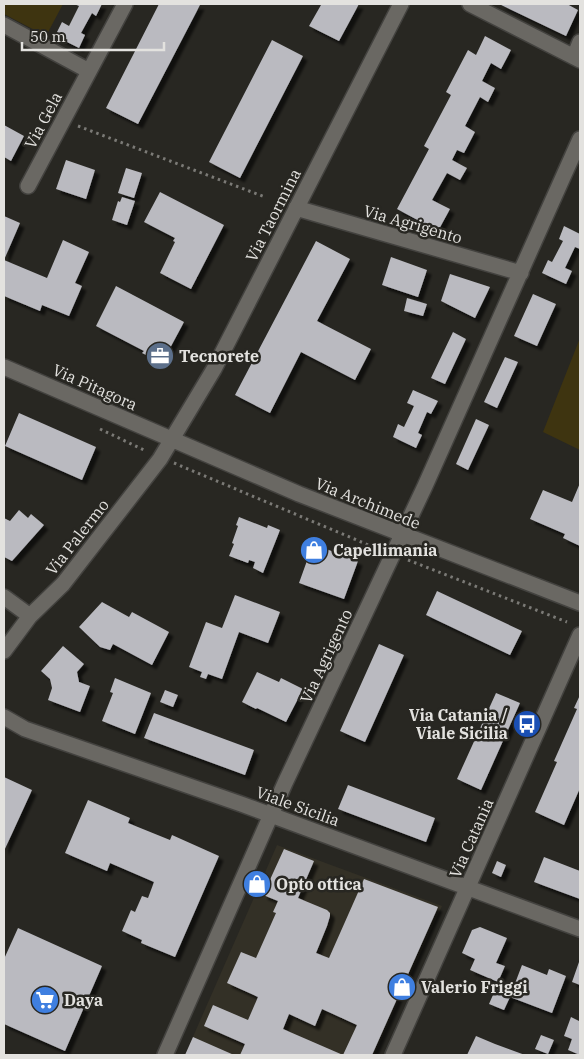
<svg xmlns="http://www.w3.org/2000/svg" width="584" height="1059" font-family="'IBM Plex Serif',serif">
  <defs>
    <filter id="shadow"><feDropShadow dx="4.5" dy="4.5" stdDeviation="1" flood-color="#0009"/></filter>
  </defs>
  <rect width="100%" height="100%" fill="#282722"/>
  <path fill="#333026" d="M277,845L442,906L374,1055H185Z"/>
  <path fill="#3e3410" d="M4,4H63L46,36L4,14Z
    M580,338V450L543,432Z"/>
  <path fill="#babac0" filter="url(#shadow)" d="M74,4H102L96,16L92,13L81,33L85,35L79,48L55,36L62,22L69,26L79,6Z
    M159,4L200,5L138,124L106,108Z
    M318,4H359L339,41L309,26L321,5Z
    M499,4H567L578,10L566,36Z
    M485,36L511,50L501,69L491,63L482,81L495,88L488,102L480,97L465,126L475,132L464,153L457,150L452,160L467,168L460,180L447,173L432,200L450,209L438,231L397,209L429,149L424,146L451,95L446,92L468,50L476,55Z
    M272,40L303,56L240,178L209,162Z
    M4,125L24,136L11,161L4,157Z
    M66,160L95,170L86,199L56,189Z
    M126,168L142,173L134,198L118,193Z
    M160,192L224,225L191,289L160,273L175,242L173,241L175,238L144,222Z
    M122,197L135,201L127,225L112,220L118,201L120,202Z
    M4,216L20,223L4,260L47,278L63,240L89,252L75,283L82,286L69,316L42,305L40,311L4,296Z
    M564,226L580,234V249L575,247L565,268L572,271L566,284L542,273L548,260L552,262L563,241L559,239Z
    M316,241L350,259L317,321L371,349L355,380L301,352L270,413L235,395Z
    M391,257L427,270L418,297L382,285Z
    M450,274L490,287L475,318L441,301Z
    M116,286L184,322L162,363L142,353L144,351L96,326Z
    M533,294L556,304L537,346L514,336Z
    M407,298L427,304L423,316L404,311Z
    M453,332L466,339L445,384L431,378Z
    M505,357L518,362L497,408L484,402Z
    M413,390L438,401L431,414L427,412L418,433L422,435L416,448L393,437L398,424L404,427L414,406L407,403Z
    M19,413L96,447L82,480L5,446Z
    M476,419L489,425L468,470L456,464Z
    M580,483V546L563,538L565,534L530,519L543,490L572,502Z
    M19,510L28,518L31,514L44,525L12,561L4,557V518L10,521Z
    M239,517L267,528L268,525L280,530L263,573L253,568L255,562L249,560L248,563L229,556L234,544L232,543L238,526L236,525Z
    M313,544L358,561L344,599L299,583Z
    M437,591L522,631L510,655L426,615Z
    M235,595L280,612L268,643L239,632L222,679L208,674L206,679L200,677L202,672L189,667L206,622L222,628Z
    M102,602L129,617L132,612L169,632L152,665L113,644L110,650L100,647L79,627Z
    M379,644L404,655L365,742L340,731Z
    M63,646L84,664L77,672L79,682L90,686L80,712L48,700L52,688L50,679L41,671Z
    M257,672L279,682L281,678L303,689L286,722L257,708L256,709L242,702Z
    M115,678L151,693L135,734L102,721L113,693L110,692Z
    M165,690L178,695L173,707L160,702Z
    M496,693L520,703L481,790L457,779Z
    M580,695V788L564,825L535,812L557,762L554,761L577,709L574,708Z
    M154,713L254,750L245,775L144,738Z
    M4,777L32,790L4,851Z
    M348,785L435,818L426,842L338,809Z
    M88,800L130,818L128,823L170,840L172,835L219,856L175,957L141,943L142,940L122,931L131,910L135,912L142,896L148,898L154,882L110,863L107,871L65,853Z
    M284,849L314,861L298,898L327,910L330,913V916L327,926L316,953L329,958L364,879L438,907L372,1055H343L357,1025L322,1009L315,1026L289,1014L283,1029L343,1055H240L245,1044L204,1026L213,1005L248,1020L258,997L227,983L241,952L256,958L276,913L273,912L278,901L263,895Z
    M544,857L580,871V899L534,882Z
    M497,861L506,865L501,877L492,873Z
    M480,927L507,938L496,963L505,966L498,982L470,970L475,959L462,953L472,930Z
    M18,928L102,966L65,1051L4,1024V959Z
    M579,962L580,963V985L572,982Z
    M522,965L547,975L549,969L566,976L552,1013L510,997L504,1010L489,1004L496,988L511,994Z
    M571,1017L579,1021L580,1055L568,1050L572,1039L564,1036Z
    M541,1035L554,1040L548,1054L535,1049Z
    M476,1036L495,1044L525,1055H467Z
    M193,1037L234,1055H185Z"/>
  <g fill="none" stroke-linecap="round" stroke-linejoin="round">
    <defs>
      <path id="minor" d="M470,4L580,60
        M4,25L89,71
        M574,57L580,42
        M28,186L125,4
        M296,208L521,273
        M4,367L299,494L580,603
        M4,597L30,616
        M4,651L30,616L63,584L160,459L214,369L401,4
        M4,717L25,729L241,804L580,929
        M165,1055L285,783L425,486L580,139
        M393,1055L580,635"/>
    </defs>
    <use href="#minor" stroke="#43423f" stroke-width="18"/>
    <path stroke="#7b7a76" stroke-width="3" stroke-dasharray="2.5 4" stroke-linecap="butt" d="M78,126L265,197
      M100,429L146,451
      M174,463L378,549
      M408,560L567,622"/>
    <use href="#minor" stroke="#6a6863" stroke-width="15"/>
  </g>
  <defs>
    <symbol id="office-disc" viewBox="-11 -11 22 22"><circle r="9.5" fill="#5c6f8a" stroke="#282722"/><path d="M-6-3h4V-5.5h4V-3h4V5H-6ZM-1-4.5V-3h2v-1.5ZM-6 0V1H6V0Z" fill="#fff"/></symbol>
    <symbol id="shop-disc" viewBox="-11 -11 22 22"><circle r="9.5" fill="#3f7fe0" stroke="#282722"/><path d="M-5-2.5h2.3a2.7 3.5 0 0 1 5.4 0H5L5.5 6h-11ZM-1.5-2.5h3a1.5 2.3 0 0 0-3 0Z" fill="#fff"/></symbol>
    <symbol id="bus-disc" viewBox="-11 -11 22 22"><circle r="9.5" fill="#1a4fb4" stroke="#282722"/><path d="M-5-6H5V4H4V6H2V4H-2V6H-4V4H-5ZM-3.5-4V0h7V-4ZM-3.5 1.2v1.5H-2V1.2ZM2 1.2v1.5H3.5V1.2Z" fill="#fff"/></symbol>
    <symbol id="supermarket-disc" viewBox="-11 -11 22 22"><circle r="9.5" fill="#3f7fe0" stroke="#282722"/><path d="M-6-5.5h2.5l.6 2H6L4.5 2H-2.5L-4.4-4H-6ZM-1.5 3.2a1.3 1.3 0 1 0 .1 0ZM3 3.2a1.3 1.3 0 1 0 .1 0Z" fill="#fff"/></symbol>
  </defs>
  <g fill-rule="evenodd">
    <use href="#office-disc" x="144" y="340" width="32" height="32"/>
    <use href="#shop-disc" x="298" y="534" width="32" height="32"/>
    <use href="#bus-disc" x="511" y="708" width="32" height="32"/>
    <use href="#shop-disc" x="241" y="868" width="32" height="32"/>
    <use href="#shop-disc" x="386" y="971" width="32" height="32"/>
    <use href="#supermarket-disc" x="29" y="984" width="32" height="32"/>
  </g>
  <g text-anchor="middle" stroke-width="5" stroke-linejoin="round" paint-order="stroke">
    <g font-size="16" fill="#e3e2df" stroke="#282722">
      <text transform="translate(43 120) rotate(-62)" y="6">Via Gela</text>
      <text transform="translate(273 215) rotate(-63)" y="6">Via Taormina</text>
      <text transform="translate(413 224) rotate(16)" y="6">Via Agrigento</text>
      <text transform="translate(95 387) rotate(24)" y="6">Via Pitagora</text>
      <text transform="translate(368 503) rotate(22)" y="6">Via Archimede</text>
      <text transform="translate(77 537) rotate(-52)" y="6">Via Palermo</text>
      <text transform="translate(326 656) rotate(-65)" y="6">Via Agrigento</text>
      <text transform="translate(298 806) rotate(20)" y="6">Viale Sicilia</text>
      <text transform="translate(471 838) rotate(-66)" y="6">Via Catania</text>
    </g>
    <g font-size="16" font-weight="bold" fill="#e3e2df" stroke="#282722" text-anchor="start">
      <text x="179" y="362">Tecnorete</text>
      <text x="333" y="556">Capellimania</text>
      <text x="508" y="721" text-anchor="end">Via Catania /<tspan x="508" dy="18">Viale Sicilia</tspan></text>
      <text x="276" y="890">Opto ottica</text>
      <text x="421" y="993">Valerio Friggi</text>
      <text x="64" y="1006">Daya</text>
    </g>
  </g>
  <rect width="584" height="1059" fill="none" stroke="#e3e2df" stroke-width="10"/>
  <path d="M22 42v8h142v-8" fill="none" stroke="#e3e2df" stroke-width="2.5"/>
  <text x="30" y="42" font-size="15" fill="#e3e2df" stroke="#282722" stroke-width="4" paint-order="stroke">50 m</text>
</svg>
